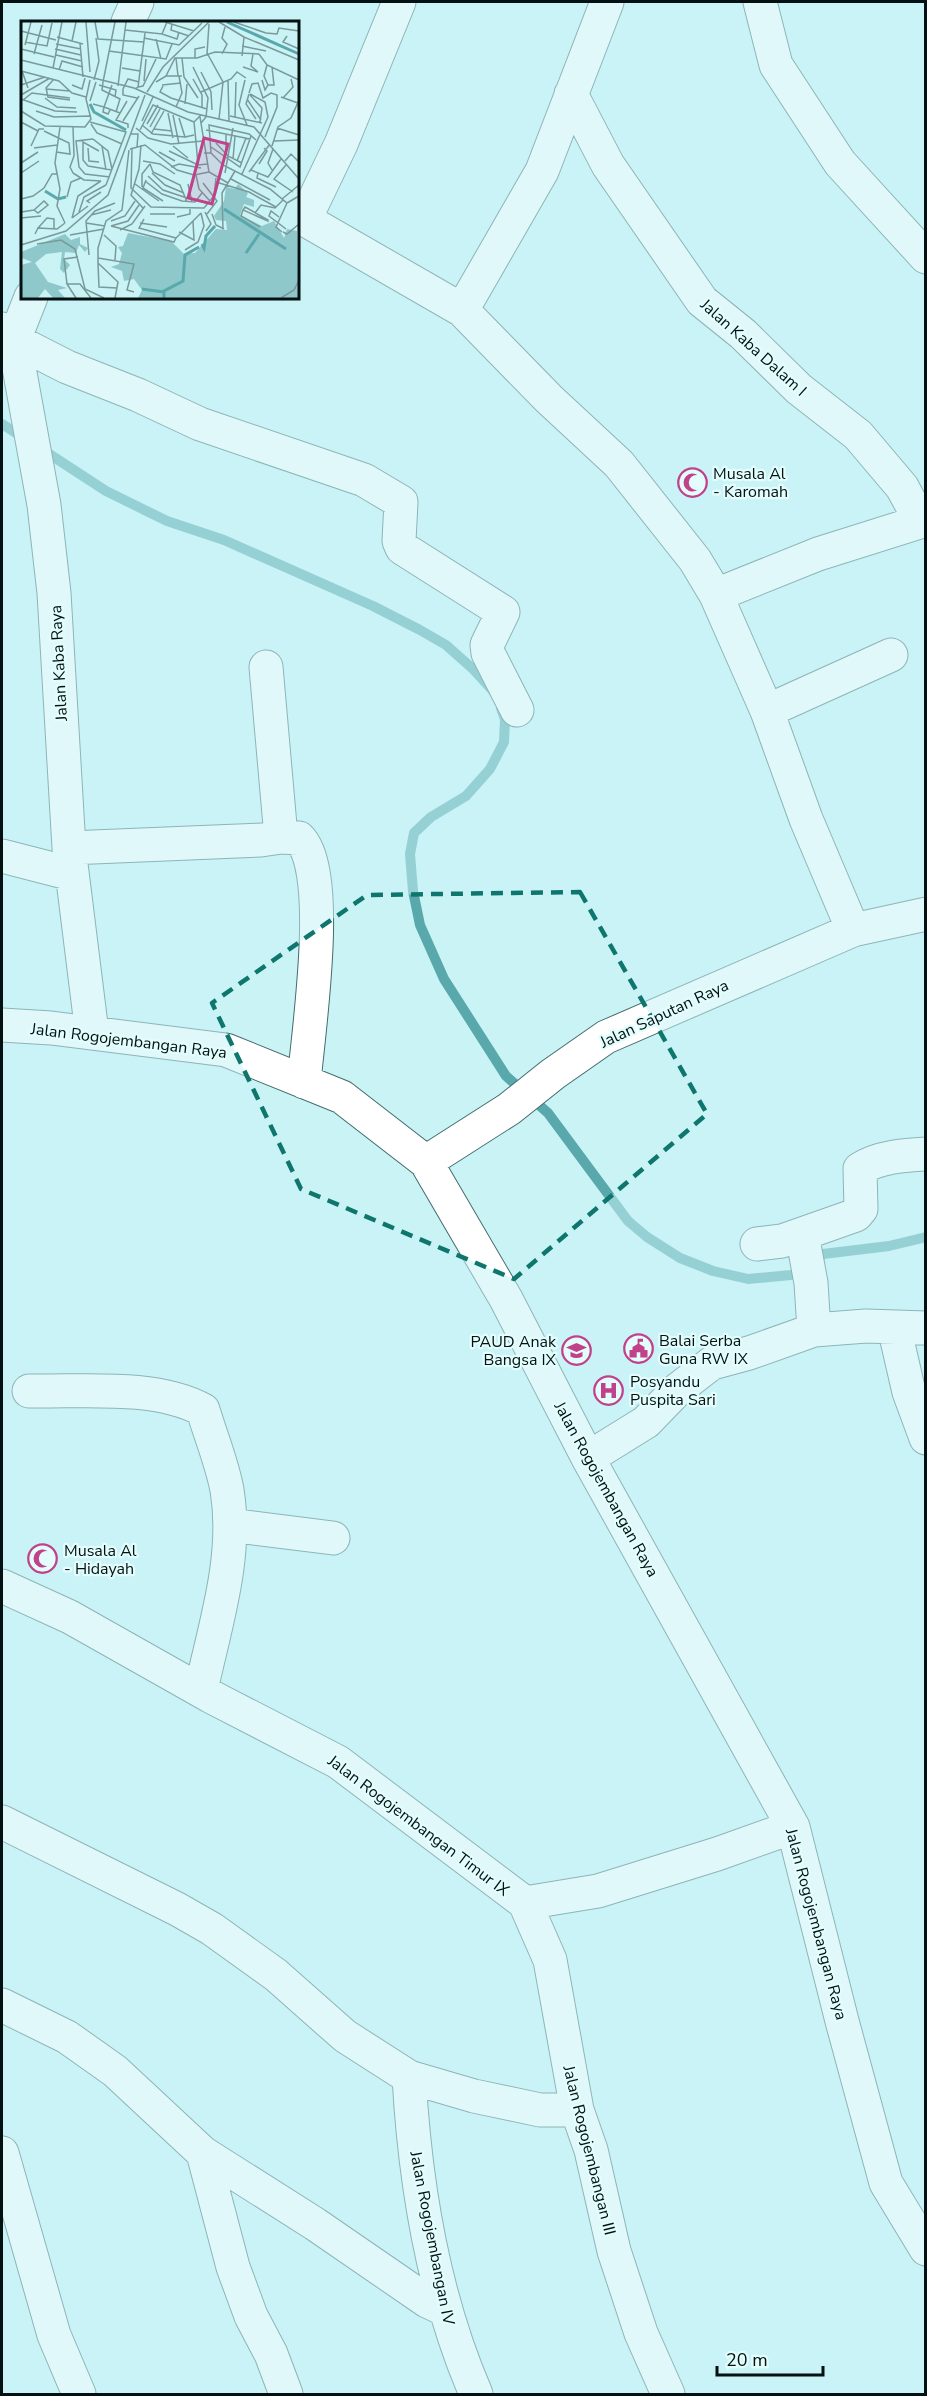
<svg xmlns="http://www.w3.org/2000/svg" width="927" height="2396" font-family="'Nunito Sans',sans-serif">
  <rect width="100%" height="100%" fill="#c9f3f5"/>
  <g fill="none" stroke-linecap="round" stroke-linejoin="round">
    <path stroke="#58a8ac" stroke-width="10" d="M2,424L24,438
      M40,448L106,491L167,521L224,540L373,606L420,630L446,645L473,669L493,691
      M501,708L505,719L504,742L490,769L466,796L431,817L414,833L410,854L413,891L420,925L444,979L506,1076L548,1113L628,1221L647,1237L680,1258L713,1271L748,1279L791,1275L808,1270L823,1254L889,1246L926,1237"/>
    <defs>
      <path id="minor" d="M760,2L776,65L840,163L926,257
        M128,22L137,2
        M571,94L608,165L702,301L743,334L799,389L858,435L902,487L920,520
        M297,215L462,310L549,399L619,464L695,560L716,595L767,711L806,819L853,930
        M305,219L341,144L399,2
        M31,297L14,340L44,505L54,593L69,848L92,1033
        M462,310L542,171L607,2
        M2,329L14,340L67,367L138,395L200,424L364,480L401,502L399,541L402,548L503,612L487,645L488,653L517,710
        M716,595L818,554L926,520
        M266,667L281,837
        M767,711L891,655
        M69,848L261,840L281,837L299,838C333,871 308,1033 304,1082
        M2,856L72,874
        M2,1025L51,1028L226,1050L342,1097L426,1162L506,1299L588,1458L793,1827L842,2021L886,2183L926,2249
        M426,1162L509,1109L553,1074L606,1037L853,930L926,914
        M802,1234L811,1283L814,1330
        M757,1244L782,1241L856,1215L861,1209L860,1169C878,1157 905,1155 926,1154
        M894,1327L909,1392L926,1438
        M29,1391C84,1392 155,1384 203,1410C211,1437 222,1463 227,1490C238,1557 215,1625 201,1690
        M588,1458L646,1422L677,1390L712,1363L749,1353L814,1330L866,1326L926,1328
        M230,1525L333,1538
        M2,1586L70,1617L210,1696L338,1762L525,1903L598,1891L717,1854L793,1827
        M2,1822L177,1909L212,1929L276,1975L345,2036L409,2077L474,2096L540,2110H577
        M525,1903L550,1960L577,2110L591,2150L614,2251L641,2333L668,2394
        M2,2005L67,2037L115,2071L203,2153L315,2224L427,2301L444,2309
        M409,2077C415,2185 433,2295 476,2394
        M2,2153L54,2335L79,2394
        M203,2153L233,2267L251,2316L271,2354L286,2394"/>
    </defs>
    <use href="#minor" stroke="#446b6c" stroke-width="35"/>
    <use href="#minor" stroke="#fff" stroke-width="33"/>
  </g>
  <path d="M0 0H927V2396H0ZM580,892L707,1114L514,1279L301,1189L212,1003L367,895Z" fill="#c9f3f5" fill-opacity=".55" fill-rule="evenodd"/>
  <path fill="none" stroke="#0f766e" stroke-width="4.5" stroke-dasharray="12 8" stroke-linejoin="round" d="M580,892L707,1114L514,1279L301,1189L212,1003L367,895Z"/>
  <defs>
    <symbol id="mosque-ring" viewBox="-11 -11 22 22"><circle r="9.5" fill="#e3fdfd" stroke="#c1418a" stroke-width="1.5"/><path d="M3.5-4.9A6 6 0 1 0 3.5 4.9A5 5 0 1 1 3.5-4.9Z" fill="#c1418a"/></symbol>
    <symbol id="civic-ring" viewBox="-11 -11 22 22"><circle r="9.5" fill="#e3fdfd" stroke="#c1418a" stroke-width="1.5"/><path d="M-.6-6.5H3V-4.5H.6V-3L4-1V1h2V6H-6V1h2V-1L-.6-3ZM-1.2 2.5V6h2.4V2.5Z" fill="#c1418a"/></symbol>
    <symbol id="school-ring" viewBox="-11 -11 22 22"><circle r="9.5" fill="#e3fdfd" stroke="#c1418a" stroke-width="1.5"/><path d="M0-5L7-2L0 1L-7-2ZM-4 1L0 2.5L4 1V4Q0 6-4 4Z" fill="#c1418a"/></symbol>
    <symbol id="hospital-ring" viewBox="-11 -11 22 22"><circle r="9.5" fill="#e3fdfd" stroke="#c1418a" stroke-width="1.5"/><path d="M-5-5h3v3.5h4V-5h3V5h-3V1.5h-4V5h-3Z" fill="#c1418a"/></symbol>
  </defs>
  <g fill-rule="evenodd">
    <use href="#mosque-ring" x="676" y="466" width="33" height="33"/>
    <use href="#civic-ring" x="622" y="1332" width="33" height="33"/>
    <use href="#school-ring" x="560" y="1334" width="33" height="33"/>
    <use href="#hospital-ring" x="592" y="1374" width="33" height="33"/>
    <use href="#mosque-ring" x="26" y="1542" width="33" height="33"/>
  </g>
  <g text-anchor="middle" stroke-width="4.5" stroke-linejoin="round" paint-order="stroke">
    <g font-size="16" fill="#031112" stroke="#e3fdfd">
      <text transform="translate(754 347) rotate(42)" y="6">Jalan Kaba Dalam I</text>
      <text transform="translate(58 663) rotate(-93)" y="6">Jalan Kaba Raya</text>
      <text transform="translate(664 1013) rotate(-25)" y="6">Jalan Saputan Raya</text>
      <text transform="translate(129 1040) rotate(7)" y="6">Jalan Rogojembangan Raya</text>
      <text transform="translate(607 1489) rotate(61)" y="6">Jalan Rogojembangan Raya</text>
      <text transform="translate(419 1825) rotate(37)" y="6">Jalan Rogojembangan Timur IX</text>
      <text transform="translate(817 1924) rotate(75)" y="6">Jalan Rogojembangan Raya</text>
      <text transform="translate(590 2150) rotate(76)" y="6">Jalan Rogojembangan III</text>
      <text transform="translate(433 2238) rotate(79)" y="6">Jalan Rogojembangan IV</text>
    </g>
    <g font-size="16" fill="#031112" stroke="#e3fdfd" text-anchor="start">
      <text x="713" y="479">Musala Al<tspan x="713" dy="18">- Karomah</tspan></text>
      <text x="659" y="1346">Balai Serba<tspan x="659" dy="18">Guna RW IX</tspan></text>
      <text x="556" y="1347" text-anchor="end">PAUD Anak<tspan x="556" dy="18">Bangsa IX</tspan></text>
      <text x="630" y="1387">Posyandu<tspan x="630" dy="18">Puspita Sari</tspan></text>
      <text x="64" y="1556">Musala Al<tspan x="64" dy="18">- Hidayah</tspan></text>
    </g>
  </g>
  <g transform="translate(21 21)">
    <rect width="278" height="278" fill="#c9f3f5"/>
    <path d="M217,163L227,172L225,176L233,179V186L223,183L219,194L241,205L253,200L263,217L266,208L276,210L277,277H117L121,269L113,258L103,260L101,250L90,246L98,243L101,232L97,226L102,225L107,212L150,220L163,233L174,232L195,208L206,209L205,200L195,199L193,195L203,180L205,166L214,168ZM44,213L50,219L59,216V223L67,227L64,231L58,224L55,232L44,231L43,238L49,244L43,252L39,248L41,231L25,233L14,242L27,261L46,267L37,269L44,277H32L24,268L17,277H0V244L11,241L1,237L0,231Z" fill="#8ec8cb"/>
    <path fill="none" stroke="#58a8ac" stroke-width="3" d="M206,1L278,33M69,83L73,91L105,109M24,170L37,178L45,176M203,188L265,228M181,223L183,227L185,215L194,205M225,232L238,213M121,268L143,271M143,277V270L162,260L164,234L178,226"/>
    <path fill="none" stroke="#7a999a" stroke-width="1.5" d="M65,1L69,51M74,1L77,18L123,21M144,1L173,10M198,1L223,16M213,1L245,12M151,3L150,9L168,15M104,9L141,13L146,1M0,10L35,19M245,12L256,13L258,7L278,10M141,13L156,18L158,11M266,15L262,21L278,28M36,16L62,23M123,17L158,24L181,2M135,18L140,38M51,20L55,1M4,21L26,25L31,2M59,22L62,56M35,23L60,28M4,24L10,1M221,25L245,30M0,28L33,36M34,28L60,34M88,30L145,38L151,23M186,32L202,61L198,98M13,33L21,4M186,33L188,3M201,33L206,23L201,17L204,6M238,33L246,44L278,59M35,34L61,40M221,35L223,16L278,39M155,37L157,55M161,37L163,56L177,77M174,37V28L184,26M0,39L113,67L167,91L233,106L278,158M246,44L243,55L247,64M172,46L187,77L185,96L180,102M222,46L237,51L230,45L232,33M32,47L41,1M101,47L119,50M38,49L41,40L62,46M0,50L38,60L51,72L65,76M1,50L7,67M180,51L190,71L191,89M145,55L154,37H176L194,31L238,33M33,58L25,67L27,76L49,79M172,58L181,74V87M73,59L78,40L75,17M207,59L208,101M224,59L218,84L226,104M241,59L244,69L247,64H253L251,46M123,60L125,38M82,61L81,69L99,78L95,91M82,61L94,1M135,61L145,55H161M0,64L24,56M51,64L61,68L64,57M78,64L95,69L94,76M91,64L83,86L99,92M141,64L160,62M97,65L105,1M142,65L139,71L150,77L186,88M117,66L122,65L135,38M25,68L49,70M114,68L117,66L124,12M126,71L142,46L188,1M180,71L210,58L216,51L225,57M228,72L231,63L237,62L242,77L250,72L256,74V86L244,116M228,73L225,83L235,98M0,74L29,57M229,74L241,87L239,101M260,76L277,82M24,77L36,86L55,87M116,77L102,74V68L107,58L118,61M262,77L272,66L270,58M0,78L34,90L56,91M226,78L240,99M2,79L11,72L49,77M69,80L75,61M106,80L95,99L107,103V107M72,83L83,86L82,91L87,93L89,89M164,83L166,63M155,86L161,72L158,55M0,90L24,105L64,106L70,98L65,78L69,59M15,90L33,96L70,95M147,92L152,117M152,94L158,123M209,95L241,102M179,96L188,151L207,162M214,96L215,61M158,97L164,116L173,114M102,100L118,75M121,100L132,76M0,101L17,110M69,101L105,111L91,148M70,103L76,112L101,123M126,103L137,84M121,104L132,113L164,116M39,106L34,142L39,168L36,185L44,202M52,106L53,135L49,146L52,152M129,106L139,88M115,107L127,117L150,123L182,120M256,107L278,114M133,108L151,110M119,109L132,84L173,101M185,109L229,118M23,110L48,122L49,133L35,131M110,113H117L116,126M130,113L143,90M205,114V134M72,118L55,120L58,146L64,153L89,156M72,118L87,130L91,148L85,164M253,120L278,119M175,121L173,101L180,94M175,121L177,144M195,122L207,135L221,142M120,124L118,148L110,174L122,187M10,125L18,108H23M81,125L85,149M152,125L167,137M251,125L257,106L270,97L278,79M190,126L219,146L230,115M13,127L36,124M67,127L68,140L78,141M109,128L124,124L156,149L173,154L188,151M111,128L110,167L130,186L183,187L193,175L195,157M148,130L177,144L186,143M138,131L154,140M183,132H190L202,144L249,168L266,182L278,175M190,132L188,104L228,113L235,119M212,138L214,115M122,140L139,143L154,153M216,140L225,117M264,140L270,133L278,141M0,142L17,131M129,143L132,151L159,164L166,181M238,143L246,130L243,127M265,144L253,158L272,171M67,145L62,139V121L78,130M67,145L91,149M150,146L158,143L180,147M230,149L247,156L260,138M251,149L247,142L252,128M228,151L249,123M0,152L18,140M52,152L63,159L80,160M131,152L144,164L163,172M204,152L212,107M237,152L236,157L255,166M221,153L247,96L244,81L229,73M175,154L178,168L189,180M127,155L142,169L166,177M210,158L249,179M125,159L122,167L142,180M124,160L141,173L161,180L174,181L181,172M195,161L228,171L255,186M182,162L196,180L186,193M114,163L138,180M167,163L171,181M121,166V153L129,143M46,176L50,161L60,157M0,178L12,175L23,167L31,153H36M261,178L278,164M69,182L66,180L80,171M224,186L247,199V200L222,189ZM222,189L220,195L239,206M0,191L13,189L23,180L27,184L17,192L13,189M58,191L63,176L85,164M184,191L190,203L185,210M234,192L240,184L254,187L262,179M129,193H154M191,193L195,204L203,208M70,194L90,189M156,196L169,193V188M258,196L250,190L248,195L265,208M0,197L20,195M51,197L57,175L80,160M51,197L67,185M123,198L118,207L155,217M90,200L104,195L114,180M65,202L84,205M119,202L146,206M90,205L153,221L155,217M90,205L107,200L118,184M17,207L26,197L33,198V208M202,208L201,172L214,150M99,209L111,203L124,185M158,211L173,219L172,200M261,211L255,206L266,182M262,211L266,213L278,203M14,213L17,207L36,208L44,202M49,214L83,208M83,214L95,225L94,239M155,217L180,192M16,223L40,219L54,228L64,268L83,277M0,224L45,210L87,174L124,74M164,229L177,221L183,205L180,192M68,234L65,200L74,190L94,182M77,237L113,243L106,269L113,271M77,242L78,266L96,267M46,263L43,238L57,236M55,277L46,263H59L70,277M94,277L97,261L77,242V227L85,200L101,189L108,129M260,277L273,269L278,259"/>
    <path fill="#c1418a" fill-opacity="0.15" stroke="#c1418a" stroke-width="3" d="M183,117L207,123L191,183L167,177Z"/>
    <rect width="278" height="278" fill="none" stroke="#031112" stroke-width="3"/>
  </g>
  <rect width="927" height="2396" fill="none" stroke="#031112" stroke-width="6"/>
  <path d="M717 2366v9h106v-9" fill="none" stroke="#031112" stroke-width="3"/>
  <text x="726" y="2366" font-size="18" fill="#031112" stroke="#e3fdfd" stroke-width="4.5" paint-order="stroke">20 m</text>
</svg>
